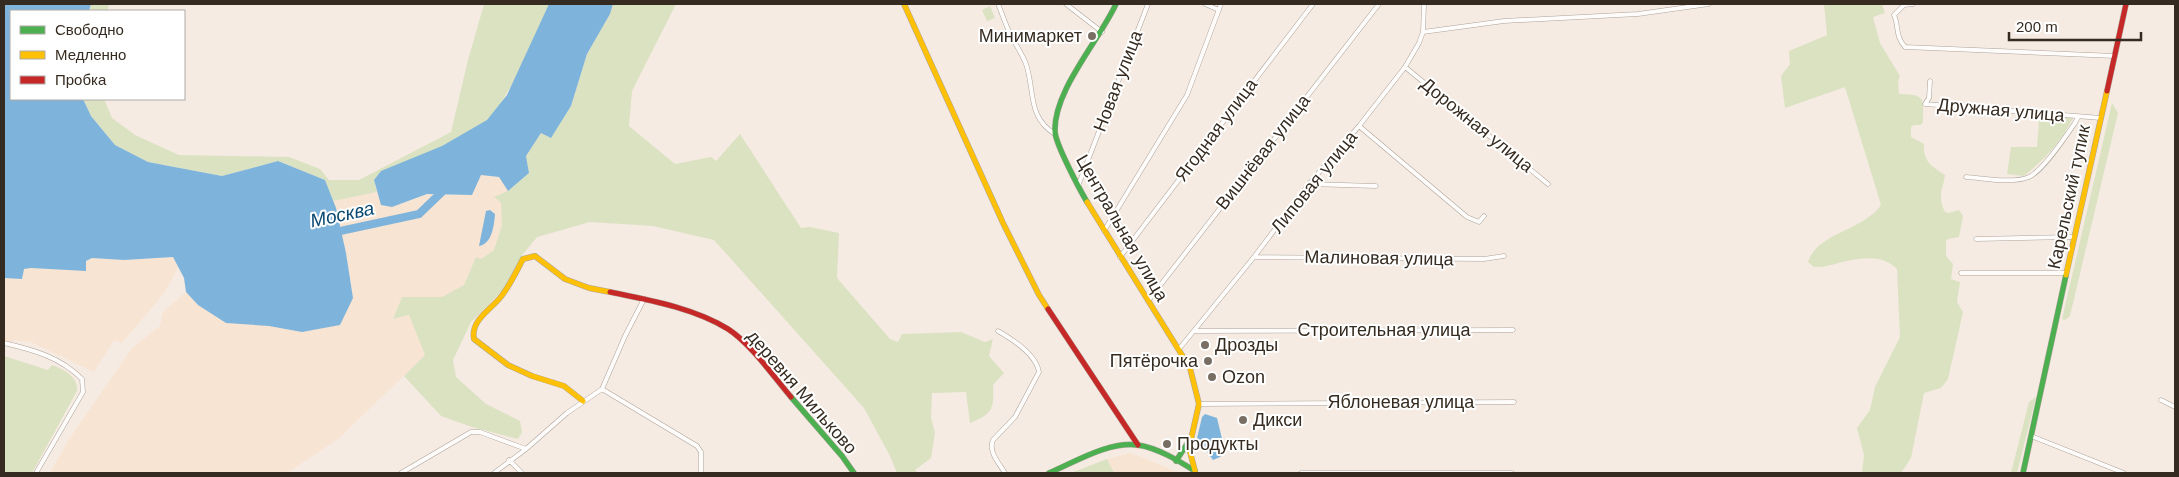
<svg xmlns="http://www.w3.org/2000/svg" width="2179" height="477" font-family="Helvetica,sans-serif">
  <rect width="100%" height="100%" fill="#f5ebe2"/>
  <path fill="#f8e4d2" d="M481,175L499,177L508,191L501,203L502,225L494,250L481,259L476,257L464,285L442,297H402L393,319L409,315L425,355L338,439L287,473H50L68,441L132,348L160,326L163,312L186,292L198,305L269,326L302,332L353,298L346,253L333,201L377,192L382,205L392,207L427,194L472,195Z
    M173,257L178,267L165,292L122,343L114,340L94,372L31,342L13,340L11,343L4,342V278L22,279L23,269L31,268L86,270V261L92,258L124,260Z
    M1130,453L1142,457L1179,473H1114L1107,459Z"/>
  <path fill="#dbe2c2" d="M91,4H109L108,11H89Z
    M484,4H549C543,26 503,109 486,121C452,145 411,162 374,180L377,192L333,201L325,180L278,161L222,176L148,162L115,145L91,116L83,99H104L112,118L135,135L179,155L289,157L320,169L329,180H359L451,132L468,60Z
    M613,4H676L632,91L629,126L675,164L711,157L716,161L740,134L801,228L810,227L839,233L837,278L890,339L898,342L902,334L961,332L985,342L993,339L989,356L1004,373L993,385C994,409 993,414 970,423L966,392L932,393L931,418L935,433L931,458L915,470L918,473H897L890,456L864,408L714,240L653,226L590,222L537,237L523,254L503,290L471,322L453,360L456,377L486,404L520,421L522,432L518,439L472,427L441,416L404,376L425,355L409,315L393,319L402,297H442L464,285L476,257L481,259L494,250L502,225L501,203L494,197L508,191L529,173L526,156L541,133L551,137L571,106L587,54L610,14Z
    M1824,4H1882L1885,13L1873,17L1880,43L1900,76L1898,81L1899,94C1926,95 1923,97 1923,122L1921,125H1914L1911,127V137L1924,144C1923,162 1932,166 1945,175C1943,190 1937,196 1945,212L1949,213L1959,210L1963,216L1959,237L1948,239L1946,241V256L1953,264L1951,279L1960,282L1957,302L1963,312L1948,379L1941,388L1924,393L1911,458L1901,473H1862L1864,455L1857,428L1870,410L1875,387L1900,337L1897,269C1878,249 1845,262 1822,267H1814L1808,262C1818,232 1863,231 1881,205L1845,87L1785,108L1781,76L1790,64L1789,51L1827,35Z
    M990,6L995,18L987,21L982,10Z
    M2112,103L2118,113L2070,316L2065,320L2062,319Z
    M2062,116L2073,118C2061,142 2045,159 2024,176L2007,174L2011,147H2037L2039,119H2060Z
    M4,356L48,370L52,365C63,369 79,377 77,391L32,473H4Z
    M2036,397L2017,473H2011L2029,402Z
    M1107,459L1114,473H1071Z"/>
  <path fill="#7eb4db" d="M4,4H91L89,11H11V99H83L91,116L115,145L148,162L222,176L278,161L325,180L336,208L346,253L353,298L340,325L302,332L269,326L226,323L198,305L186,292L184,278L173,257L124,260L92,258L86,261V271L31,268L24,269L22,279L4,278Z
    M549,4H613L610,14L587,54L571,106L551,138L541,133L526,156L529,173L508,191L499,177L481,175L472,195L427,194L392,207L381,205L374,180L381,171L442,146L487,120L507,95Z
    M490,210L495,214C494,226 492,244 479,246L486,211Z
    M1205,414L1217,418L1225,451L1220,457L1213,460L1197,438L1202,417Z"/>
  <g fill="none" stroke-linecap="round" stroke-linejoin="round">
    <path stroke="#7eb4db" stroke-width="8" d="M331,233L419,214L445,189"/>
    <defs>
      <path id="street" d="M998,4C1002,13 1005,24 1010,33C1014,43 1022,53 1026,64C1035,90 1027,117 1055,134
        M1066,4L1102,32
        M1205,4L1219,10
        M1913,4L1904,5L1894,15C1899,26 1895,36 1905,47L2115,56
        M1423,32L1504,21L1638,14L1709,4
        M1405,67L1548,184
        M1930,81L1929,98L1925,104L2101,118
        M1359,126L1467,217L1479,222L1484,216
        M1966,177C1984,178 2012,184 2029,177C2043,171 2066,136 2075,123L2078,117
        M1309,184L1376,186
        M1078,186L1148,4
        M1104,231L1187,95L1221,4
        M1976,239L2074,237
        M1120,257L1313,4
        M1254,257L1484,259L1504,256
        M1961,273H2066
        M1148,301L1379,4
        M998,331C1012,339 1036,354 1039,372L1015,417L993,440C988,452 999,463 1005,473
        M1195,331L1513,330
        M4,343C34,350 60,357 82,379L83,392L36,473
        M1179,349L1254,257L1309,184L1359,126L1405,67L1419,43L1423,32L1424,4
        M602,389L697,446L701,452V473
        M2161,400L2175,407
        M1199,404L1514,402
        M2031,436L2124,473
        M509,460L522,473
        M401,473L471,432H480L526,449L567,413L602,389L625,336L644,299
        M494,473L526,449
        M1301,473H1512"/>
      <path id="fast" d="M1087,202C1080,190 1056,145 1055,132C1053,91 1099,41 1116,4
        M791,397L842,456L854,473
        M1176,461L1189,441
        M1049,473C1075,462 1109,441 1138,445C1158,448 1179,461 1195,471
        M2023,473L2066,275"/>
      <path id="slow" d="M904,4L1003,223L1039,295L1048,309
        M1087,202L1190,368L1199,404L1189,448L1195,471
        M2066,275L2107,91
        M583,401L564,386L532,376L508,365L474,339C470,319 494,308 503,294C511,283 517,270 523,259L535,256L565,279L589,288L610,292"/>
      <path id="jam" d="M2107,91L2126,4
        M610,292C649,300 694,308 728,329C750,343 774,377 791,397
        M1048,309L1138,445"/>
    </defs>
    <use href="#street" stroke="#aca39a" stroke-width="5"/>
    <use href="#fast" stroke="#aca39a" stroke-width="6"/>
    <use href="#slow" stroke="#aca39a" stroke-width="6"/>
    <use href="#jam" stroke="#aca39a" stroke-width="6"/>
    <use href="#street" stroke="#fefcfb" stroke-width="4"/>
    <use href="#fast" stroke="#4caf50" stroke-width="5"/>
    <use href="#slow" stroke="#ffc107" stroke-width="5"/>
    <use href="#jam" stroke="#c62828" stroke-width="5"/>
  </g>
  <g fill="#796e64" stroke="#fff" stroke-width="2">
    <circle cx="1092" cy="36" r="5"/>
    <circle cx="1205" cy="345" r="5"/>
    <circle cx="1208" cy="361" r="5"/>
    <circle cx="1212" cy="377" r="5"/>
    <circle cx="1243" cy="420" r="5"/>
    <circle cx="1167" cy="444" r="5"/>
  </g>
  <g text-anchor="middle" stroke-width="4" stroke-linejoin="round" paint-order="stroke">
    <g font-size="18" fill="#362b20" stroke="#fff" text-anchor="start">
      <text x="1082" y="42" text-anchor="end">Минимаркет</text>
      <text x="1215" y="351">Дрозды</text>
      <text x="1198" y="367" text-anchor="end">Пятёрочка</text>
      <text x="1222" y="383">Ozon</text>
      <text x="1253" y="426">Дикси</text>
      <text x="1177" y="450">Продукты</text>
    </g>
    <g font-size="18" fill="#362b20" stroke="#fff">
      <text transform="translate(1118 81) rotate(-69)" y="6">Новая улица</text>
      <text transform="translate(2001 110) rotate(5)" y="6">Дружная улица</text>
      <text transform="translate(1477 125) rotate(39)" y="6">Дорожная улица</text>
      <text transform="translate(1216 130) rotate(-53)" y="6">Ягодная улица</text>
      <text transform="translate(1263 152) rotate(-52)" y="6">Вишнёвая улица</text>
      <text transform="translate(1314 182) rotate(-51)" y="6">Липовая улица</text>
      <text transform="translate(2069 197) rotate(-78)" y="6">Карельский тупик</text>
      <text transform="translate(1122 228) rotate(60)" y="6">Центральная улица</text>
      <text transform="translate(1379 258) rotate(1)" y="6">Малиновая улица</text>
      <text x="1384" y="336">Строительная улица</text>
      <text transform="translate(802 392) rotate(49)" y="6">деревня Мильково</text>
      <text x="1401" y="408">Яблоневая улица</text>
    </g>
    <g font-size="19" font-style="italic" fill="#094971" stroke="#fff">
      <text transform="translate(342 214) rotate(-12)" y="7">Москва</text>
    </g>
  </g>
  <rect width="2179" height="477" fill="none" stroke="#362b20" stroke-width="10"/>
  <rect x="10" y="10" width="175" height="90" fill="#ffffff" stroke="#afaaa6"/>
  <rect x="20" y="26" width="25" height="8" fill="#4caf50" stroke="#afaaa6"/>
  <text x="55" y="35" font-size="15" fill="#362b20">Свободно</text>
  <rect x="20" y="51" width="25" height="8" fill="#ffc107" stroke="#afaaa6"/>
  <text x="55" y="60" font-size="15" fill="#362b20">Медленно</text>
  <rect x="20" y="76" width="25" height="8" fill="#c62828" stroke="#afaaa6"/>
  <text x="55" y="85" font-size="15" fill="#362b20">Пробка</text>
  <path d="M2009 32v8h132v-8" fill="none" stroke="#362b20" stroke-width="2.5"/>
  <text x="2016" y="32" font-size="15" fill="#362b20" stroke="#ffffff" stroke-width="4" paint-order="stroke">200 m</text>
</svg>
